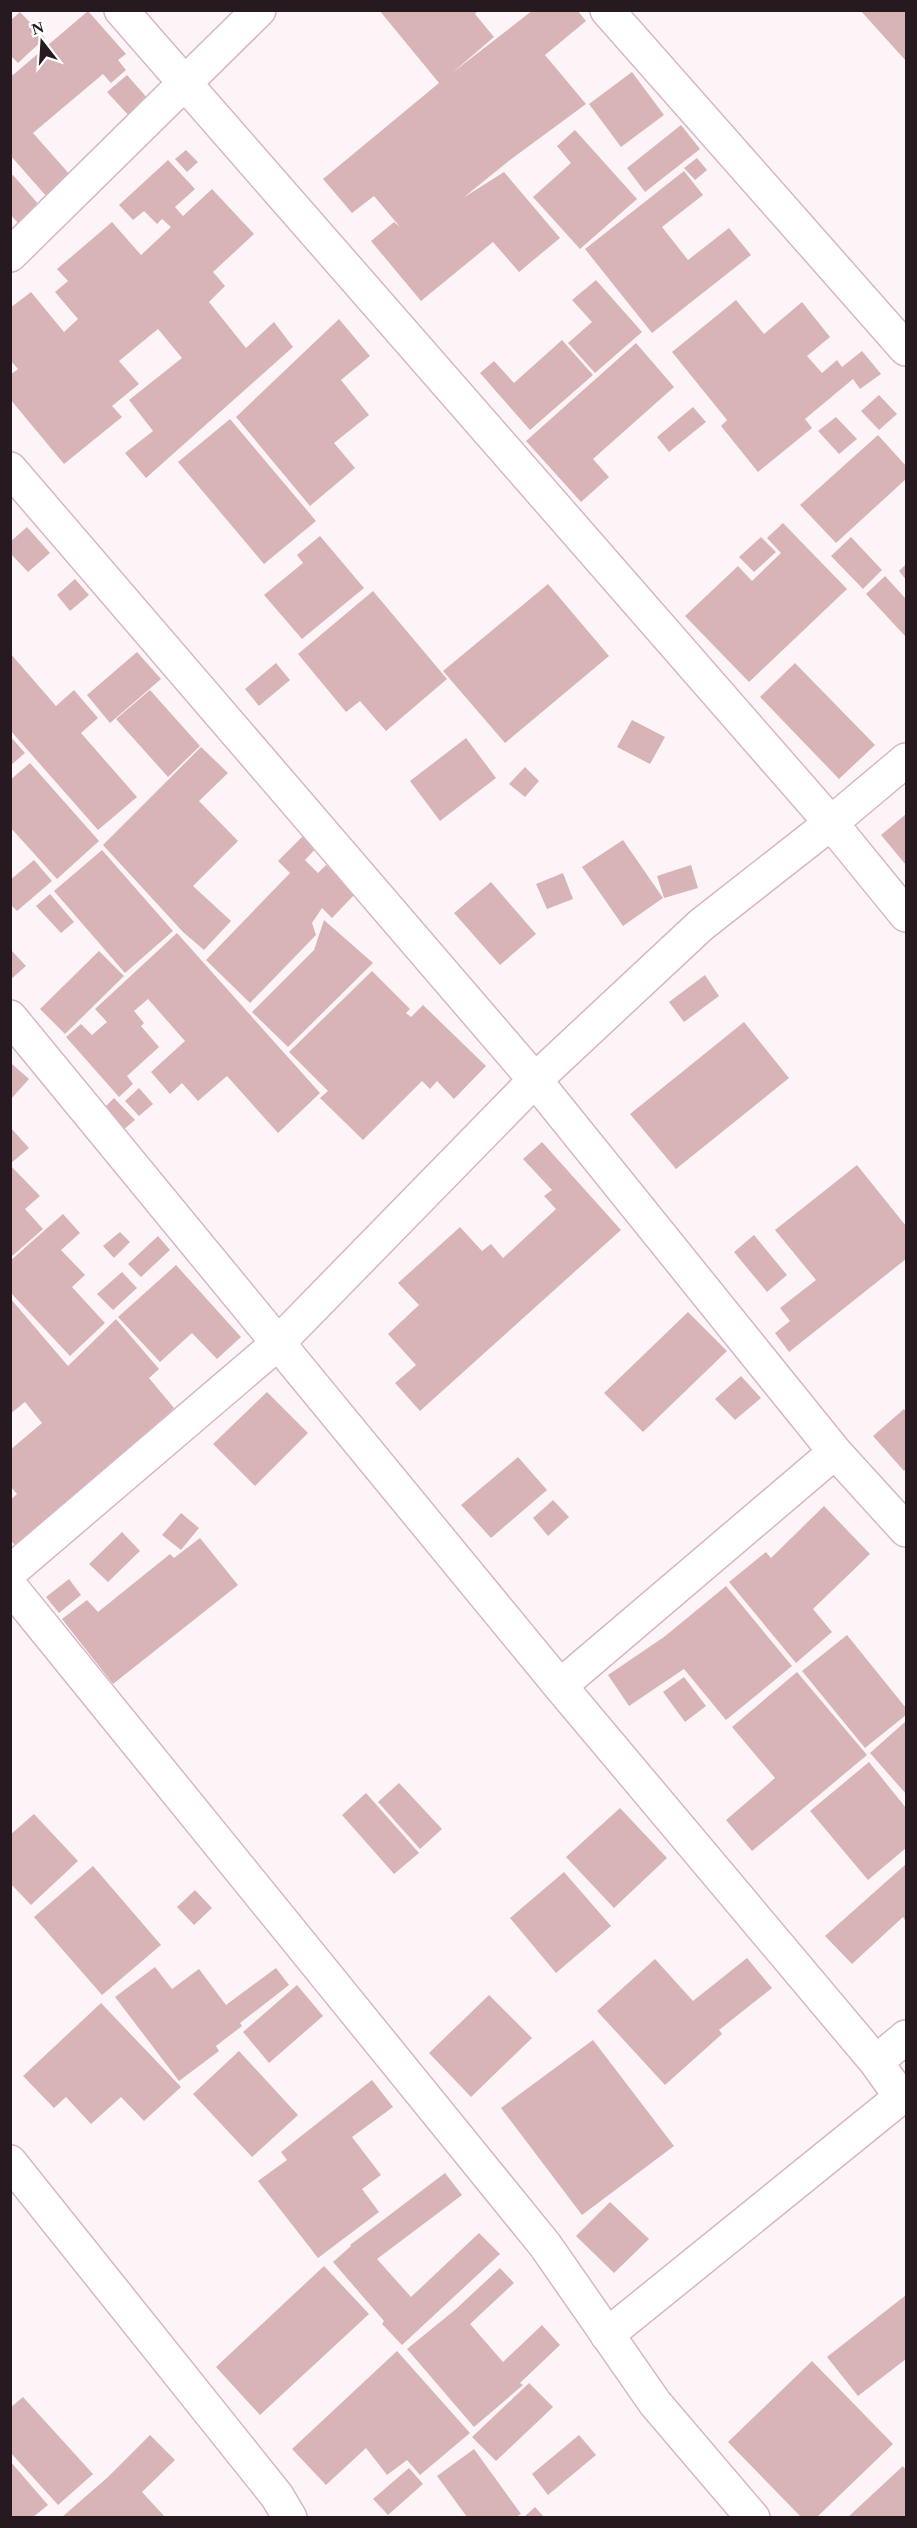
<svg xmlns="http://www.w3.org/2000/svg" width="917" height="2528" font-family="Georgia,serif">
  <rect width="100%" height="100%" fill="#fcf4f7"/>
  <path fill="#d9b4b7" d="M379,10H479L475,14L494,37L452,73L533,10H577L586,21L545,55L586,104L510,160L463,198L504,172L560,238L519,272L493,242L421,301L371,241L394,222L400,227L374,196L352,213L323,179L439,83Z
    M860,10H906V61Z
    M88,11L126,54L118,60L126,70L111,83L103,74L33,133L72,177L47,197L10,155V72L13,75Z
    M20,12L45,38L18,63L10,55V21Z
    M632,72L664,115L621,147L589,104Z
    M127,75L149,100L130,117L107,92Z
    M681,125L700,149L645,192L627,168Z
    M575,130L637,199L580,249L533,197L571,163L557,146Z
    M186,150L198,162L187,172L175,159Z
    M697,158L707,170L695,180L684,168Z
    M168,160L195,189L175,207L183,216L212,189L254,234L213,272L225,286L209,302L246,348L274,322L293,347L146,478L125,453L153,431L129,400L182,358L158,329L119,361L139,384L112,406L122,417L64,464L10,399V375L18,369L10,360V308L31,292L64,332L78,319L55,292L68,281L57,269L112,222L141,255L171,227L162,219L157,224L144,211L133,220L119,205Z
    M684,171L703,195L662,227L688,260L729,228L751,255L652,333L585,249Z
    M13,175L40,206L18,223L10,214V177Z
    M596,280L642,332L595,373L568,343L592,322L572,300Z
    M736,300L764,334L802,302L830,337L807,356L822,373L837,360L842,367L862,351L881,374L860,389L853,379L805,419L812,428L758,472L721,426L727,420L672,352Z
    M339,319L370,356L341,380L369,415L334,443L355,468L310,506L236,417Z
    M562,340L593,375L530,430L480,373L494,361L514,383Z
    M636,343L674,387L593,459L609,477L581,502L526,441Z
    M879,395L897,414L879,430L861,411Z
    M693,407L706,422L669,452L657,437Z
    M836,417L857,439L839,454L818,431Z
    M230,419L316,521L264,564L178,462Z
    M878,435L906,466V479L836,543L800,505Z
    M783,523L847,589L749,682L685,616L738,566L752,581L781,553L767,538Z
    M27,527L50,553L28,572L10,553V542Z
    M320,536L364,588L302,639L264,595L303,563L297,555Z
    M761,537L776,552L754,572L739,557Z
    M851,537L882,570L863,589L831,556Z
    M906,564V580L899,571Z
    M885,576L906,599V637L866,594Z
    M75,579L89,595L70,611L57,595Z
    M548,584L609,656L505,743L443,671Z
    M373,591L447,679L386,731L360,701L346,712L298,654Z
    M137,652L161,679L110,723L87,695Z
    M10,653L56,706L74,690L98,718L81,733L137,797L98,830L10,730Z
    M276,663L290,680L259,706L245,689Z
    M795,663L875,745L839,779L760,697Z
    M150,690L200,746L168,777L116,719Z
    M632,720L665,737L650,764L617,747Z
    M10,736L25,753L10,766Z
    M466,738L496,778L440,821L410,781Z
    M201,747L228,773L199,801L238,841L193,886L231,921L204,950L183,932L103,845Z
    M30,763L99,841L57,879L10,827V780Z
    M525,767L539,781L525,797L509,784Z
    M906,814V865L881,835Z
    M307,832L320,844L305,860L318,873L326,865L356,893L332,918L322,908L312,923L316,935L250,1003L206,960L290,873L278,861Z
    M623,840L663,898L623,926L582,867Z
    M102,850L173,931L125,973L54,891Z
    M34,860L52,881L17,911L10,904V880Z
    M691,865L698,888L664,898L657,876Z
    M563,873L573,899L547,909L536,884Z
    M491,882L536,934L500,965L454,913Z
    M50,894L74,922L61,933L36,906Z
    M324,920L373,963L288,1047L252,1012L314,950Z
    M177,933L320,1093L278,1133L227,1076L198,1101L182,1083L170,1094L151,1072L185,1041L148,999L134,1011L144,1023L141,1026L159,1047L127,1076L133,1084L119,1097L66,1037L81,1024L92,1035L107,1022L95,1009Z
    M10,949L26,966L10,980Z
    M99,951L124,976L65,1034L40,1009Z
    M372,971L410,1009L406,1013L411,1017L423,1005L486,1066L454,1099L437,1081L430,1089L422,1081L363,1140L320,1098L328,1091L289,1052Z
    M705,975L719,996L684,1022L669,1002Z
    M744,1022L789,1078L676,1169L630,1114Z
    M12,1064L29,1079L10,1100V1066Z
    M139,1088L153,1104L139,1116L125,1101Z
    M114,1098L135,1120L123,1130L103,1109Z
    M10,1127L29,1148L10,1164Z
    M542,1142L621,1230L420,1411L395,1383L416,1365L388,1334L419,1305L398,1283L460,1227L482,1251L491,1244L503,1258L556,1209L544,1196L552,1190L523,1159Z
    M10,1165L40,1196L25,1209L43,1229L10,1258Z
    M857,1165L906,1226V1259L789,1352L775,1333L790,1321L780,1308L816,1280L775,1230Z
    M63,1214L80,1233L61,1250L85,1275L72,1287L105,1323L70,1356L10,1292V1261Z
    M120,1232L130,1242L114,1258L103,1246Z
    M754,1235L787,1275L767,1292L734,1252Z
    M158,1236L170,1250L141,1277L128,1264Z
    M176,1265L241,1337L217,1359L192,1333L160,1362L118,1317Z
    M122,1272L137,1288L113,1310L97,1294Z
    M10,1298L68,1366L116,1319L159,1369L149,1378L174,1408L134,1446L15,1545L10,1540V1500L17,1494L10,1486V1450L42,1423L25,1402L10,1414Z
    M688,1312L727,1351L643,1432L604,1393Z
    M741,1376L761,1398L735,1420L715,1399Z
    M267,1392L308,1433L255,1486L213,1444Z
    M904,1409L906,1412V1469L904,1471L873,1436Z
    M518,1457L547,1490L491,1538L461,1505Z
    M553,1500L569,1517L548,1536L533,1518Z
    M824,1506L870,1554L813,1609L832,1632L796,1663L729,1582L766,1552L771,1558Z
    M181,1513L199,1528L181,1550L162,1535Z
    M122,1532L140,1551L108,1582L89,1564Z
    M200,1538L238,1585L113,1684L62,1619L87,1600L98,1612L170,1554L174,1558Z
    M69,1579L81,1595L59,1613L46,1597Z
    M726,1586L792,1666L726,1720L684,1669L629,1706L608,1675L664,1637Z
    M847,1635L906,1708V1715L865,1748L802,1671Z
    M797,1672L867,1755L752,1851L726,1820L775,1778L732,1727Z
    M684,1677L706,1706L685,1722L663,1692Z
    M906,1721V1794L870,1753Z
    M869,1762L906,1808V1848L868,1880L810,1811Z
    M399,1783L442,1829L420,1849L378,1802Z
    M366,1793L419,1853L394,1874L342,1815Z
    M620,1808L667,1858L614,1908L566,1857Z
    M34,1814L78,1861L31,1905L10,1883V1835Z
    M906,1864V1922L903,1917L852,1964L825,1936Z
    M93,1866L161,1945L102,1995L34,1917Z
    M564,1872L611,1926L556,1973L510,1918Z
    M195,1890L212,1908L194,1925L177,1907Z
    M747,1958L772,1988L719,2030L722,2034L665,2085L597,2011L655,1959L693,2001Z
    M155,1967L172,1989L199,1969L226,2005L276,1968L289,1985L240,2023L242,2026L216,2046L219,2051L179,2081L115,1997Z
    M297,1985L323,2016L269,2063L243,2032Z
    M489,1995L532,2038L471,2097L429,2053Z
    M101,2003L181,2087L144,2121L121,2097L91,2124L66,2097L54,2108L23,2076Z
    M593,2040L674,2146L582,2215L501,2108Z
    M239,2051L298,2115L252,2157L193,2094Z
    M372,2080L393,2107L352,2137L381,2175L362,2189L379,2212L318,2258L258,2181L287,2160L281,2152Z
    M445,2173L462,2195L377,2259L411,2297L479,2233L500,2254L402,2345L382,2324L384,2321L333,2262L351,2246L350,2245Z
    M610,2202L649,2239L614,2273L576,2236Z
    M324,2266L369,2314L260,2415L216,2367Z
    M500,2268L514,2283L470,2324L503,2362L542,2325L560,2345L520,2383L523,2385L474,2427L407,2349L456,2309Z
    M906,2295V2359L858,2396L827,2357Z
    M397,2351L470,2433L420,2475L407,2460L387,2475L366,2448L326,2485L292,2449Z
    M812,2361L893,2444L817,2517H801L728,2442Z
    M529,2383L553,2407L496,2461L472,2437Z
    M23,2397L93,2474L58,2505L10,2452V2408Z
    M150,2435L175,2460L142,2492L165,2517H62L108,2477Z
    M579,2435L596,2455L548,2495L532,2474Z
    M474,2449L521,2514L516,2517H467L437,2476Z
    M10,2461L48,2505L33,2517H10Z
    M903,2466L906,2470V2517H848Z
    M409,2468L423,2484L388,2515L373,2499Z
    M535,2507L544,2517H524Z"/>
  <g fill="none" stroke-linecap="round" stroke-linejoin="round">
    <defs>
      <path id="minor" d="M121,10L831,823L906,915
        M607,10L906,349
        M10,255L259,10
        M10,469L535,1080L835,1452L906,1530
        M10,1017L560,1686L876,2062
        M10,1572L277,1344L535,1080L701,925L831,823L906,760
        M10,1586L545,2245L655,2403L753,2518
        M560,1686L835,1452
        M10,2162L277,2496L290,2518
        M607,2335L901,2097L876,2062L906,2037"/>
    </defs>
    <use href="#minor" stroke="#d8b6c5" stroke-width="36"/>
    <use href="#minor" stroke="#fff" stroke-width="33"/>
  </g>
  <rect width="917" height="2528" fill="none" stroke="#26191f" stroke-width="24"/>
  <g transform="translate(42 42) rotate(343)" stroke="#ffffff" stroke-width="4.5" paint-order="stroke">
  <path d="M0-4.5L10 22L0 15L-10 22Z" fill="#26191f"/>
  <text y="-9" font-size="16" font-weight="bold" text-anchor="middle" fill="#26191f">N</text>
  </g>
</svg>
